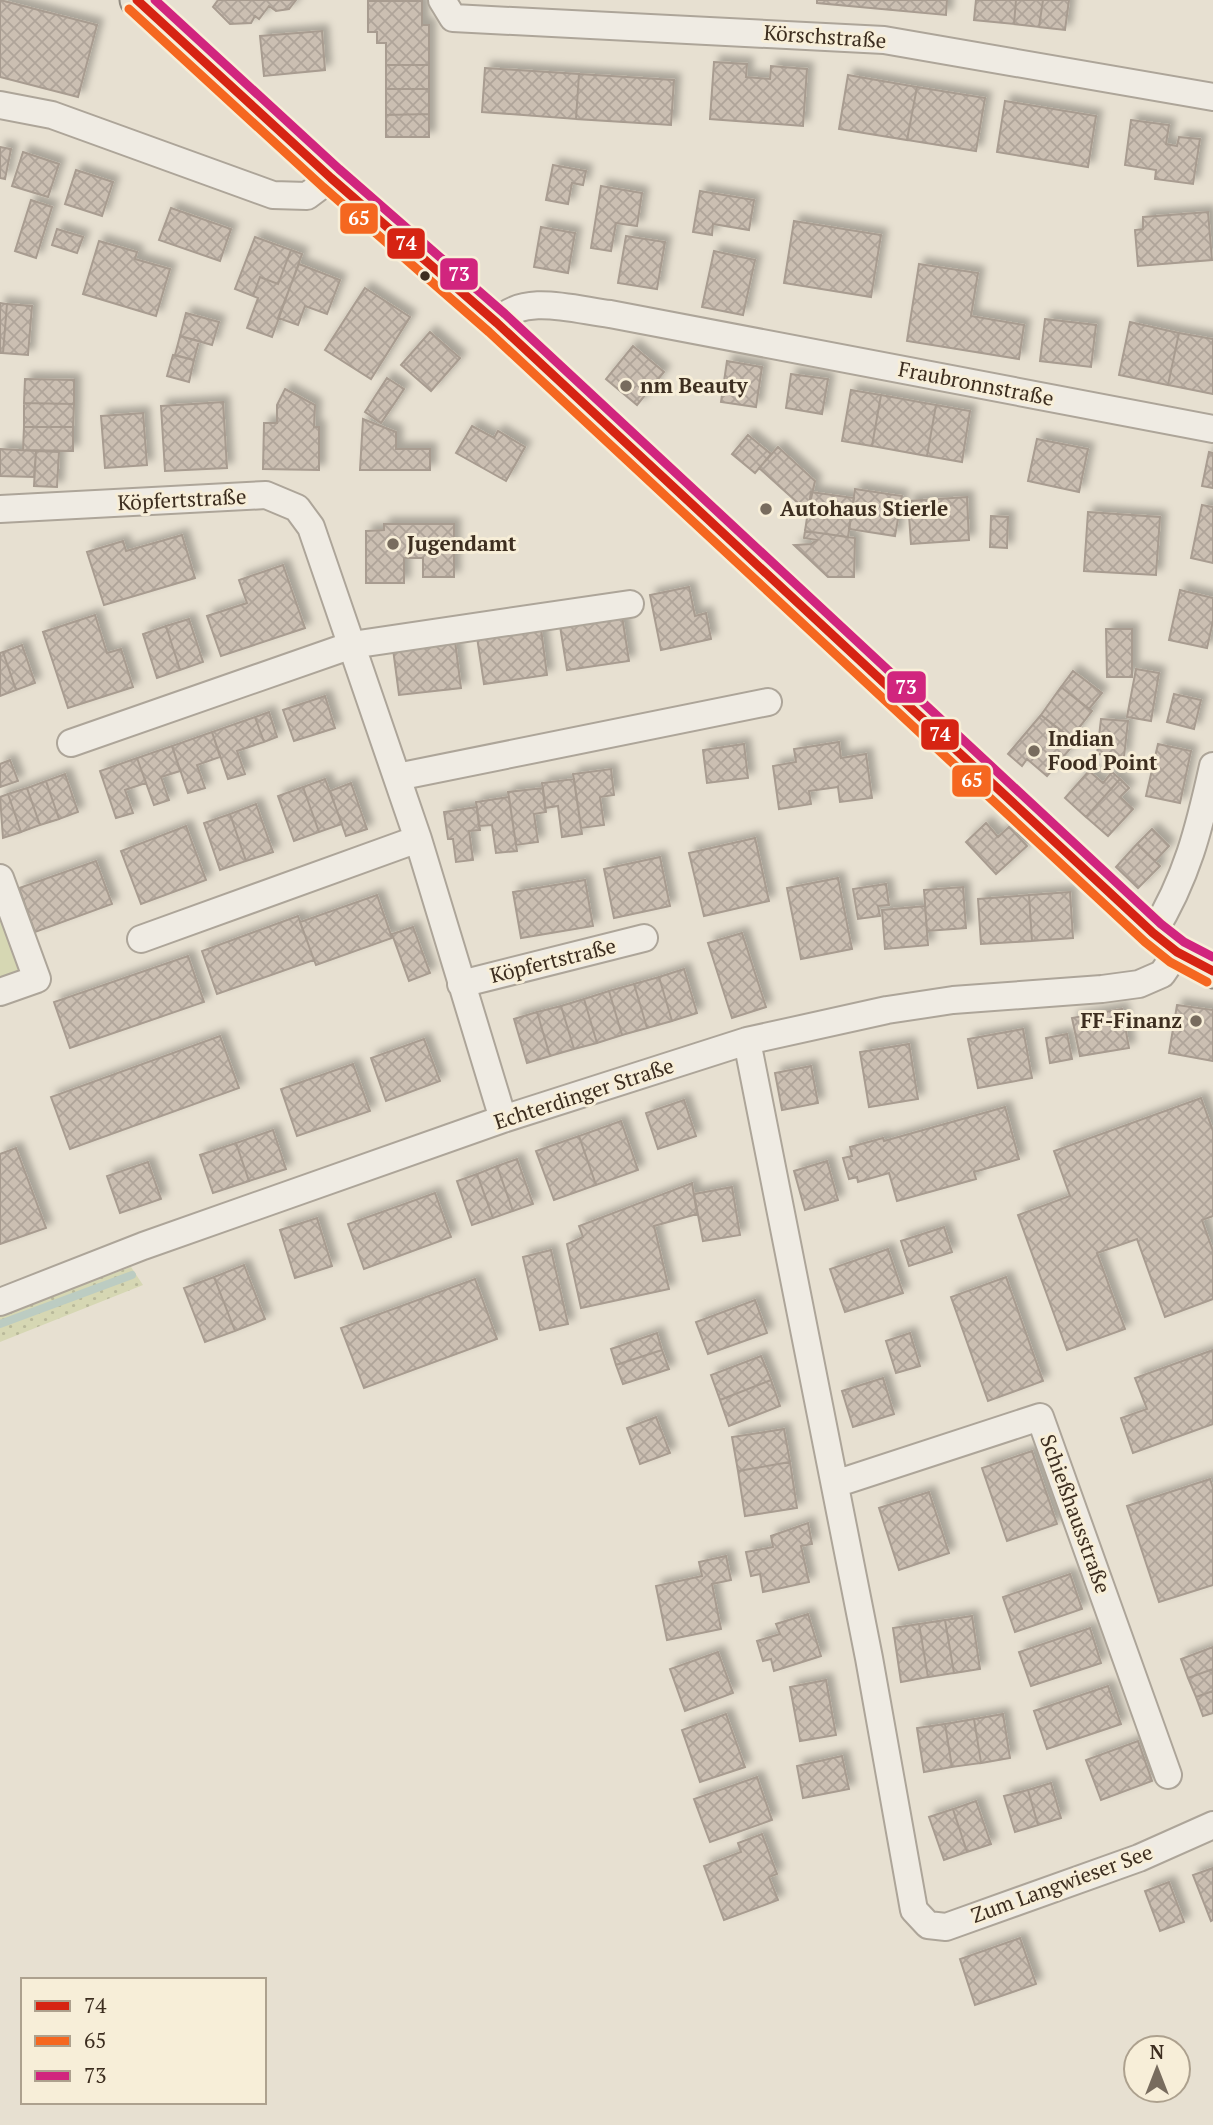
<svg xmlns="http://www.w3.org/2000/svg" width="1213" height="2125" font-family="'PT Serif',serif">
  <defs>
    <pattern id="grass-dots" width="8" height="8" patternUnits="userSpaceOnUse" patternTransform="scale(1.75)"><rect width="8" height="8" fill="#d6d7b3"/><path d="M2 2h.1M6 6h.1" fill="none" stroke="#b9b99a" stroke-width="1.8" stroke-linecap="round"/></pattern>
    <pattern id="building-cross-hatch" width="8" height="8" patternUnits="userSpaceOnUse" patternTransform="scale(1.75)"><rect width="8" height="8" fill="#cbbfb2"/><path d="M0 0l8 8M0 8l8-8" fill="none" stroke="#afa499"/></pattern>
    <filter id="shadow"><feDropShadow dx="6" dy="-6" stdDeviation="3.5" flood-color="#0004"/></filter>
  </defs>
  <rect width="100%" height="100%" fill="#e7e0d1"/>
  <path fill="url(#grass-dots)" d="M131,1267L143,1285L0,1342V1315Z"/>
  <path fill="#d6d7b3" d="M0,878L37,979L0,992Z"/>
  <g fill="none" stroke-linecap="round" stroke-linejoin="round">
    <path stroke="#bcccc2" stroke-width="8" d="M0,1324L132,1275"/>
  </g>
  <path fill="url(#building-cross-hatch)" stroke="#a89c90" stroke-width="2" filter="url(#shadow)" d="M0,0L97,25L78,97L0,77Z
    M218,0H296L289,9L276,11L269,6L259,19L255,16L251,23L230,24L213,7Z
    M817,0H947L946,15L817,3Z
    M976,0H1016L1014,24L974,20Z
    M1016,0H1043L1039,27L1014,24Z
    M1043,0H1069L1065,30L1039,27Z
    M368,1H422V25H429V65H386V43H377V32H368Z
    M322,31L325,70L264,76L260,36Z
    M714,62L747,64L746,77L770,79L771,66L807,69L803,126L710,119Z
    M386,65H429V89H386Z
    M485,68L579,74L576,119L482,112Z
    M579,74L674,80L671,125L576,119Z
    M848,75L917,87L907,140L839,129Z
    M917,87L985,98L976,151L907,140Z
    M386,89H429V114L386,115Z
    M1005,101L1096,116L1088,167L997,152Z
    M429,114V137H386V115Z
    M1131,120L1169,125L1166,144L1177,146L1179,137L1200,139L1193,184L1155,179L1156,170L1125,165Z
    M0,147L11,149L5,179L0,178Z
    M23,152L59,164L48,197L12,186Z
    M553,165L586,171L583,185L572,183L568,204L546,200Z
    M76,170L113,182L102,216L65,204Z
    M601,186L642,193L637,226L616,223L611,251L591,248Z
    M700,191L754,200L749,230L713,224L712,235L693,232Z
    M31,200L52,207L36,258L15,251Z
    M171,208L231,229L220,261L159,240Z
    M1208,212L1212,260L1138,266L1135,230L1143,229V217Z
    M794,221L881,235L871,297L784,283Z
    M541,227L575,233L568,273L534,267Z
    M57,229L83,237L77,253L52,245Z
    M626,236L665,242L657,289L618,283Z
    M255,237L291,250L278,284L260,277L253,296L235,289Z
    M99,241L137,252L135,259L170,269L156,316L83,294Z
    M291,250L302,254L272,337L247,328L258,298L253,296L260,277L278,284Z
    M714,251L755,260L743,315L702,307Z
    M299,264L340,280L327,314L305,306L298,325L278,318Z
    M919,264L978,273L971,316L1024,325L1019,359L907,341Z
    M365,288L410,317L371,379L325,350Z
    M0,303L7,304L3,353H0Z
    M7,304L32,306L28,355L3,353Z
    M186,313L219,322L212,345L180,336Z
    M1045,319L1096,325L1091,367L1040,361Z
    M1130,322L1179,333L1168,385L1119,375Z
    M430,332L460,358L431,391L401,365Z
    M1179,333L1213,339V394L1168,385Z
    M180,336L199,341L194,360L175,355Z
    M633,346L664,372L637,405L606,379Z
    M173,355L194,360L189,382L167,376Z
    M727,361L762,367L756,407L721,402Z
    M791,374L828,379L822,414L786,408Z
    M387,378L404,389L381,423L365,412Z
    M25,379L74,380V404L24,403Z
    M285,389L315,405L314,427H319V470L263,469L264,423H277V405Z
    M851,390L881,395L872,446L842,441Z
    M881,395L936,405L927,456L872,446Z
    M223,402L227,468L165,471L161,406Z
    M24,403L74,404L73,427H24Z
    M936,405L970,411L962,462L927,456Z
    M143,413L147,465L105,468L101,416Z
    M363,419L396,432V449H430V470H360Z
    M472,426L494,438L498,431L525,447L506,481L456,453Z
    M24,427H73V451L23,450Z
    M748,435L771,454L755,473L732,454Z
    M1037,439L1088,449L1079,492L1028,481Z
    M778,447L815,481L808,512L759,468Z
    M0,449L36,451L34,477L0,476Z
    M36,451L59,452L57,487L34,486Z
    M1209,452L1213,453V488L1202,486Z
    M855,489L902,496L895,536L849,529Z
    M811,492L854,498L848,537L805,531Z
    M967,497L969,540L911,544L908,501Z
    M1202,505L1213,507V563L1191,558Z
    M1088,512L1160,517L1156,575L1084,571Z
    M991,516L1008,517L1007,548L990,547Z
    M384,524H454V577H423V558H404V583H366V531L384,530Z
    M805,531L855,538L854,577H828L794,545L811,544L817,540L804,538Z
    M182,535L195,578L104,605L87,552L123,541L126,551Z
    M283,565L305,628L221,656L207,616L247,603L239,580Z
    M689,587L695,616L706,613L711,639L661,650L650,595Z
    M1180,590L1213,598V621L1207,648L1169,640Z
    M95,615L107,653L121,649L133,687L68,708L43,632Z
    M622,616L629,661L567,670L560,626Z
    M189,619L203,662L180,670L166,626Z
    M166,626L180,670L157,678L143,634Z
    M541,629L547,675L484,684L477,637Z
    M1106,629H1132V677H1107Z
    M455,641L461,688L399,695L393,649Z
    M22,645L35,683L16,690L3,652Z
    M3,652L16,690L0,696V653Z
    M1136,669L1159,673L1151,721L1127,717Z
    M1073,671L1102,693L1089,709L1061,687Z
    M1061,687L1092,711L1071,738L1041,715Z
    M1174,694L1201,700L1194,729L1167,722Z
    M325,696L335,728L294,741L283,710Z
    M269,712L277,737L264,742L255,717Z
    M1041,715L1075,743L1047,776L1027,759L1022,766L1008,754Z
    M255,717L264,742L237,751L245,774L228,779L212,732Z
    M1101,719L1128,721L1124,757L1097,754Z
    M212,732L220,757L197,765L205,788L188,793L172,746Z
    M839,742L841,758L866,754L872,798L840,802L838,787L809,791L811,804L779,809L773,766L796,762L794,749Z
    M744,744L748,778L707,783L703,750Z
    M1158,744L1191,751L1180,803L1146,796Z
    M172,746L180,771L161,777L169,800L154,805L137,758Z
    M137,758L146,783L125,790L133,813L116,818L100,771Z
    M10,760L18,781L0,787V764Z
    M611,769L614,795L600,797L604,825L581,828L573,774Z
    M1089,771L1103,783L1112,772L1120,779L1086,817L1065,798Z
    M65,774L78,812L59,819L46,781Z
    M325,779L342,824L319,832L303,787Z
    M574,779L582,834L562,837L558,806L545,808L542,783Z
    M1120,779L1129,788L1120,797L1133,809L1108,836L1086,817Z
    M46,781L59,819L40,825L27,788Z
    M351,783L367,829L346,836L330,791Z
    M303,787L319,832L294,841L278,796Z
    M27,788L40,825L21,832L8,794Z
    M543,788L546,812L534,814L538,842L516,845L508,792Z
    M8,794L21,832L3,838L0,797Z
    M509,797L517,851L496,853L492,825L479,826L476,802Z
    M256,804L273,852L246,861L230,814Z
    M477,807L480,830L469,831L473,860L456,862L453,839H448L444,812Z
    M230,814L246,861L220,870L204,823Z
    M986,823L998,837L1009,827L1027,846L996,874L966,842Z
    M186,826L206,880L141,904L121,851Z
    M1152,829L1169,846L1155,861L1137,844Z
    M755,838L769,901L704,916L689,853Z
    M1137,844L1160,866L1138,888L1116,867Z
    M660,857L670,906L614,918L604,869Z
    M96,861L112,904L35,932L19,888Z
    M838,878L852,949L801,959L787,888Z
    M585,880L593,926L521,938L513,892Z
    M886,884L889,905L878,906L880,916L858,919L853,889Z
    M963,887L966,928L927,931L924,890Z
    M1070,892L1073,938L1032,941L1029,895Z
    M377,895L392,938L316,965L300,922Z
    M1029,895L1032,941L981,944L978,899Z
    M925,906L928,945L885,949L882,910Z
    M298,916L314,960L217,994L202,951Z
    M413,927L430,973L409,981L392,934Z
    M742,933L766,1007L732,1018L708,943Z
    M188,956L204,1002L70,1048L54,1002Z
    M684,969L697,1013L672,1021L659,977Z
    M659,977L672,1021L647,1028L634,984Z
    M634,984L647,1028L622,1035L609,991Z
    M609,991L622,1035L597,1043L584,999Z
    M584,999L597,1043L574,1049L561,1006Z
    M1177,1005L1213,1010V1061L1169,1053Z
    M561,1006L574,1049L550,1056L537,1012Z
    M1122,1009L1129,1048L1080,1056L1072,1018Z
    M537,1012L550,1056L527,1063L514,1019Z
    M1023,1029L1032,1078L978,1088L968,1039Z
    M1067,1034L1072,1059L1050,1063L1046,1038Z
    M220,1036L239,1088L70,1149L51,1097Z
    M424,1039L440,1081L386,1101L371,1058Z
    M909,1044L918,1099L869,1107L860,1052Z
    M353,1064L370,1111L297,1136L281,1089Z
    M811,1066L818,1103L782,1110L775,1073Z
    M1201,1098L1213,1131V1216L1202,1220L1213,1251V1299L1165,1317L1137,1239L1097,1253L1125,1329L1067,1350L1018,1215L1070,1196L1054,1151Z
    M684,1100L696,1136L658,1149L646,1113Z
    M1005,1107L1019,1159L974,1172L976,1179L897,1201L889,1173L858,1182L857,1177L849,1179L843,1158L852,1156L850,1147L883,1138L884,1141Z
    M621,1121L638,1170L596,1185L579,1136Z
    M273,1130L286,1169L249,1181L236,1143Z
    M579,1136L596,1185L554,1200L536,1151Z
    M236,1143L249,1181L213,1193L200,1155Z
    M16,1148L46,1228L0,1244V1154Z
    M517,1159L533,1204L513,1211L497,1166Z
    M827,1161L838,1200L805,1210L794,1171Z
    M148,1162L161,1199L120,1213L107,1176Z
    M497,1166L513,1211L493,1218L477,1174Z
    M477,1174L493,1218L472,1225L457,1181Z
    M692,1183L697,1214L654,1226L669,1289L581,1308L567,1244L583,1237L579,1226Z
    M732,1187L740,1235L703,1241L694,1194Z
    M435,1193L451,1237L364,1269L348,1224Z
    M317,1218L332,1266L295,1278L280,1230Z
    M944,1227L952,1252L909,1266L901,1241Z
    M888,1249L903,1293L845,1312L830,1269Z
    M551,1250L568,1324L540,1330L523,1257Z
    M244,1265L265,1319L235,1331L214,1277Z
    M214,1277L235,1331L205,1342L184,1288Z
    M1006,1277L1043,1381L988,1401L951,1297Z
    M475,1279L497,1339L364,1388L341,1328Z
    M755,1300L767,1333L708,1354L696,1322Z
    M657,1333L662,1350L616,1365L611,1349Z
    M910,1333L920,1366L896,1373L886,1341Z
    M662,1350L669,1369L623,1384L616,1365Z
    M1213,1350V1424L1133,1453L1121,1418L1147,1409L1135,1378Z
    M761,1356L771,1380L720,1400L711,1375Z
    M883,1378L894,1414L853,1427L842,1391Z
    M771,1380L780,1406L729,1426L720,1400Z
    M656,1417L670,1453L640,1464L627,1428Z
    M784,1429L790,1462L738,1471L732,1437Z
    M1032,1451L1057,1524L1007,1541L982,1468Z
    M790,1462L797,1508L745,1516L738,1471Z
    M1210,1479L1213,1488V1585L1159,1602L1127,1506Z
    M929,1492L949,1553L899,1570L879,1508Z
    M808,1523L812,1544L801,1546L809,1582L763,1592L760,1574L751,1576L746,1552L773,1547L771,1536Z
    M726,1556L731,1580L712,1584L721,1629L667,1640L656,1586L702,1576L699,1562Z
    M1070,1574L1082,1609L1015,1632L1003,1597Z
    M808,1614L821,1656L774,1671L771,1659L763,1661L757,1641L780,1634L776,1624Z
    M972,1616L980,1669L954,1673L945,1620Z
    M945,1620L954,1673L928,1677L919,1624Z
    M919,1624L928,1677L901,1682L893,1628Z
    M1090,1628L1101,1663L1031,1686L1019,1652Z
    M1213,1647V1669L1188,1678L1181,1659Z
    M718,1652L733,1693L685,1711L670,1669Z
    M1213,1669V1691L1196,1697L1188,1678Z
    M826,1680L836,1735L800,1741L790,1687Z
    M1108,1686L1121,1724L1047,1749L1034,1711Z
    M1213,1691V1713L1203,1716L1196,1697Z
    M726,1714L745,1767L700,1782L682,1730Z
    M1003,1714L1010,1758L981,1763L974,1719Z
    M974,1719L981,1763L952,1767L945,1724Z
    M945,1724L952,1767L924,1772L917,1728Z
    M1138,1741L1152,1781L1101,1800L1086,1760Z
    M842,1756L849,1789L803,1798L797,1766Z
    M757,1777L772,1820L710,1842L694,1799Z
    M1051,1783L1061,1818L1038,1825L1028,1790Z
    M1028,1790L1038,1825L1015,1832L1004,1796Z
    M976,1801L991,1844L967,1852L953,1809Z
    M953,1809L967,1852L944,1860L929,1817Z
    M762,1834L777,1874L769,1877L778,1900L724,1920L704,1866L741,1852L738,1843Z
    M1213,1868V1920L1211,1921L1193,1875Z
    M1169,1882L1184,1922L1160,1931L1145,1891Z
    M1020,1938L1036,1984L975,2005L960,1959Z"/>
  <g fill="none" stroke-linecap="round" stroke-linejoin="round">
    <defs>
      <path id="minor" d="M442,0L453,18L884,40L1213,97
        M0,105L52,115L273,195L307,196L331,178
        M497,323C522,292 575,310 610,314L1213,429
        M0,509L266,495L297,508L311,527L418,839L503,1119
        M71,743L352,645L630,604
        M397,777L768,702
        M0,878L37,979L0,992
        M1153,933C1187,878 1199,829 1213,766
        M141,939L418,839
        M461,984L644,938
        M747,1041L869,1658L914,1910L928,1925L946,1927L1139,1858L1213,1825
        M0,1302L143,1246L503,1119L747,1041L887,1010L953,1000L1102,989L1139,984L1162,974L1177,952
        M835,1484L1040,1417L1168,1775"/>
      <path id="major" d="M137,0L331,178L497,323L1153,933L1177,952L1213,971"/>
    </defs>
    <use href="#minor" stroke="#ada599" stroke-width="30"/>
    <use href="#major" stroke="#928b80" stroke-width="37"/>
    <use href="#minor" stroke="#efebe3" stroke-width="26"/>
    <use href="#major" stroke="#e6e1d4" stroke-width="33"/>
    <defs>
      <path id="bus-1" d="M137,0L331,178L497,323L1153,933L1177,952L1213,971"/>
      <path id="bus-2" d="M129,9L323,187L489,332L1145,942L1170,962L1207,982"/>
      <path id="bus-3" d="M155,0L339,169L505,314L1161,924L1184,942L1213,957"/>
    </defs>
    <use href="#bus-1" stroke="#f7eed8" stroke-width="14"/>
    <use href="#bus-2" stroke="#f7eed8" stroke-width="14"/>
    <use href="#bus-3" stroke="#f7eed8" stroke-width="14"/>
    <use href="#bus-1" stroke="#d62413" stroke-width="9"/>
    <use href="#bus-2" stroke="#f56720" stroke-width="9"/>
    <use href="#bus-3" stroke="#d1257e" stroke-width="9"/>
  </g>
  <circle fill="#3d2e20" stroke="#f7eed8" stroke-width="2.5" cx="425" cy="276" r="6"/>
  <g fill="#786c5e" stroke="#f7eed8" stroke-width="2.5">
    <circle cx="626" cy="386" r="7"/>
    <circle cx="766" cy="509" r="7"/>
    <circle cx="393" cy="544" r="7"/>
    <circle cx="1034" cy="751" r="7"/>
    <circle cx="1196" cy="1021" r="7"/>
  </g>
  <g text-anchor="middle" stroke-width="6" stroke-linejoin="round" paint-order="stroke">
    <g font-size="21" fill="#3d2e20" stroke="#f7eed8">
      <text transform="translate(825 37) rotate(4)" y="7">Körschstraße</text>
      <text transform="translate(976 384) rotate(11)" y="7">Fraubronnstraße</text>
      <text transform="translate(182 500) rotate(-3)" y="7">Köpfertstraße</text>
      <text transform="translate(553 961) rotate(-14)" y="7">Köpfertstraße</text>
      <text transform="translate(584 1094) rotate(-18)" y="7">Echterdinger Straße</text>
      <text transform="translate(1075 1514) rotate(70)" y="7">Schießhausstraße</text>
      <text transform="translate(1062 1884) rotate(-20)" y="7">Zum Langwieser See</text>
    </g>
    <g font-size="21" font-weight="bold" fill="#3d2e20" stroke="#f7eed8" text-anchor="start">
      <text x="640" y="393">nm Beauty</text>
      <text x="780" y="516">Autohaus Stierle</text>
      <text x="407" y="551">Jugendamt</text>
      <text x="1048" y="746">Indian<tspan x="1048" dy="24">Food Point</tspan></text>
      <text x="1182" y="1028" text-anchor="end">FF-Finanz</text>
    </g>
  </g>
  <g stroke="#f7eed8" stroke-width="2.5">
    <rect x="339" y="202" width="40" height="33" rx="7" fill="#f56720"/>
    <rect x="386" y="227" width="40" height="33" rx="7" fill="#d62413"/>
    <rect x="439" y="257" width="40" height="34" rx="7" fill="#d1257e"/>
    <rect x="886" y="670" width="41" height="34" rx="7" fill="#d1257e"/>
    <rect x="920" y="718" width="40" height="33" rx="7" fill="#d62413"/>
    <rect x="951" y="764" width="41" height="34" rx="7" fill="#f56720"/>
  </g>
  <g font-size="19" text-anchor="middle" font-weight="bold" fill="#fff">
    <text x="359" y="225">65</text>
    <text x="406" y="250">74</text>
    <text x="459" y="281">73</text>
    <text x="906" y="694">73</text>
    <text x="940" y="741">74</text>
    <text x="972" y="787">65</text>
  </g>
  <rect x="21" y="1978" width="245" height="126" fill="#f7eed8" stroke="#ada18e" stroke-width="2"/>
  <rect x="35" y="2001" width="35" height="10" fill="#d62413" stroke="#ada18e" stroke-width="2"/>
  <text x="84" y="2013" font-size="21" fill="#3d2e20">74</text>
  <rect x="35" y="2036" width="35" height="10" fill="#f56720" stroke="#ada18e" stroke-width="2"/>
  <text x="84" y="2048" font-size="21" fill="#3d2e20">65</text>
  <rect x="35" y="2071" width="35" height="10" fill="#d1257e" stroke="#ada18e" stroke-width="2"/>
  <text x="84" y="2083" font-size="21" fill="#3d2e20">73</text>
  <g transform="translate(1157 2069)"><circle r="33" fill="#f7eed8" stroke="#ada18e" stroke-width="2"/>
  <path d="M0-5L12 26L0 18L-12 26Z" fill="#786c5e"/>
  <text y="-10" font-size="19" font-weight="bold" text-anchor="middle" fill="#3d2e20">N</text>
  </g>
</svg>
